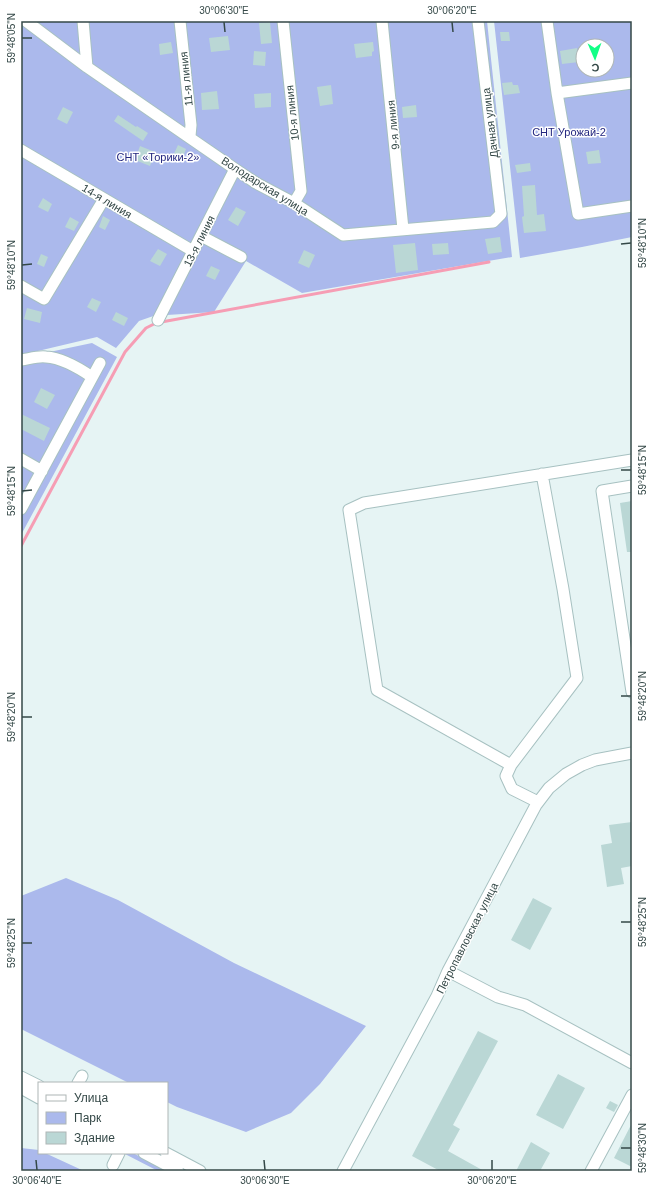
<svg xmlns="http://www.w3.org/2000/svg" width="653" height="1192" font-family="Arial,sans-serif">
  <rect width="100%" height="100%" fill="#e6f4f4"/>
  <path fill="#abb9ec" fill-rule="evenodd" d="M21,21H487L512,257L302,293L246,261L214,312L167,315L162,313L139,321L116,348L97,337L21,355Z
    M494,21H632V237L582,247L520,258ZM583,46H607V70H583Z
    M92,343L117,357L21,535V358Z
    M66,878L118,900L234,963L366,1026L320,1084L291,1113L246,1132L177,1107L167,1102V1083H129L21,1029V896Z
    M21,1148L39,1150V1153H45L84,1171H21Z
    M126,1153H133L167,1171H158L125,1154Z"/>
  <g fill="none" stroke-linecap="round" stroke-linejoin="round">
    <path stroke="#f69db4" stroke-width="3" d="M21,546L125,352L146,328L156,323L489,262"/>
  </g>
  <path fill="#bad7d5" d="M270,22L272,43L261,44L259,23Z
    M500,32H509L510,41H501Z
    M228,36L230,50L211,52L209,38Z
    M171,42L173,53L160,55L159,44Z
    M373,42L374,51L372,52V56L356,58L354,44Z
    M577,48L579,62L562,64L560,51Z
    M254,51L266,52L265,66L253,65Z
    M512,82L513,85H518L520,93L504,95L502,83Z
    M331,85L333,104L320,106L317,87Z
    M217,91L219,109L202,110L201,93Z
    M271,93V107L255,108L254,94Z
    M416,105L417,117L403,118L402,107Z
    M63,107L73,112L67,124L57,119Z
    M118,115L136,127L137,126L148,133L143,141L114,121Z
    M178,145L186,149L181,162L172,158Z
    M140,146L155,152L150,166L135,160Z
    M599,150L601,163L588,164L586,152Z
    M530,163L531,171L517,173L515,165Z
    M535,185L537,215L544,214L546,231L524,233L522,217L524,216L522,186Z
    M43,198L52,204L48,212L38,207Z
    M236,207L246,212L238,226L228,220Z
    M103,216L110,220L105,230L99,227Z
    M70,217L79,222L74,231L65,227Z
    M500,237L502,252L488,254L485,239Z
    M415,243L418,270L396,273L393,245Z
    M448,243L449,254L433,255L432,244Z
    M158,249L167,254L160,266L150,261Z
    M304,250L315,255L309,268L298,263Z
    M41,254L48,257L44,267L37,264Z
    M211,266L220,270L215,280L206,276Z
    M92,298L101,302L96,312L87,307Z
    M27,308L42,312L40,323L24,319Z
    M116,312L128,318L124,326L112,320Z
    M41,388L55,395L47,409L34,402Z
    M21,414L50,428L44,441L21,429Z
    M632,501V552H627L620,503Z
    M632,822V866L621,868L624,884L607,887L601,845L612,843L609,825Z
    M533,898L552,908L530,950L511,940Z
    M478,1031L498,1041L453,1125L460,1129L448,1151L484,1171H440L412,1156Z
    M558,1074L585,1088L563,1129L536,1115Z
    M610,1101L618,1105L614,1112L606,1108Z
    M632,1123V1167L614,1158Z
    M531,1142L550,1153L540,1171H516Z"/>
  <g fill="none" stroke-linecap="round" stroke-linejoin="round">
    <defs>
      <path id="minor" d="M26,21L87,67L235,169L256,183L294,203L343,235L493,222L501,214L478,21
        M83,21L87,67
        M180,21L191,125L190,136
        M283,21L301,191L294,203
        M382,21L403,229
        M547,21L557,93L578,214L632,206
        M557,93L632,83
        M21,150L193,251
        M201,236L241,257
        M21,286L44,299L104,199
        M158,320L235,169
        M21,360C29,359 37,356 46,357C62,358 79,368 92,377
        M21,459L42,471
        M542,474L563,589L577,678L511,765L377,690L349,510L364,503L632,460
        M632,486L602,491L632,692
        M21,509L100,363
        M511,765L506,776L512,789L538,802
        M448,971L498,997L525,1005L632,1063
        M21,1077L39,1086
        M78,1083L82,1076
        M21,1088L39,1098
        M144,1153L178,1171
        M166,1153L200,1171
        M113,1165L119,1153
        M343,1171L437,996L448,971L536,805L549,788L566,774L582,765L595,760L632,753
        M591,1171L632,1095"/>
    </defs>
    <use href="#minor" stroke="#a7c1c1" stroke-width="13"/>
    <use href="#minor" stroke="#fff" stroke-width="11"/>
  </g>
  <path fill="none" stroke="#344847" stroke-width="1.5" d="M224,22L225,32M452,22L453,32M22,38H32M621,244L631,243M22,265L32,264M621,470H631M22,491L32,490M621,696H631M22,717H32M621,922H631M22,943H32M621,1148H631M36,1160L37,1170M264,1160L265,1170M492,1160V1170"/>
  <g text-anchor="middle" stroke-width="3" stroke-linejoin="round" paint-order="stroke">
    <g font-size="11" fill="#344847" stroke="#fff">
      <text transform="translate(186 79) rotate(-96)" y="4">11-я линия</text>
      <text transform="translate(292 113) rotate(-96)" y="4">10-я линия</text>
      <text transform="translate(490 123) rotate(-97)" y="4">Дачная улица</text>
      <text transform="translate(393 125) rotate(-96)" y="4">9-я линия</text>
      <text transform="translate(265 186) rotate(32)" y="4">Володарская улица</text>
      <text transform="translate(107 201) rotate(31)" y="4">14-я линия</text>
      <text transform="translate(199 241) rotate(-63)" y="4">13-я линия</text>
      <text transform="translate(467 938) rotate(-63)" y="4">Петропавловская улица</text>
    </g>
    <g font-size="11" fill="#23267f" stroke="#fff">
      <text x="569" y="136">СНТ Урожай-2</text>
      <text x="158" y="161">СНТ «Торики-2»</text>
    </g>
  </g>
  <rect width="653" height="1192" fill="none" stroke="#ffffff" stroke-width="44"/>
  <rect x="38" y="1082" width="130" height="72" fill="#ffffff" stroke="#aeb6b5"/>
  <rect x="46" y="1095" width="20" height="6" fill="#ffffff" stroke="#aeb6b5"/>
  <text x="74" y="1102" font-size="12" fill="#344847">Улица</text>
  <rect x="46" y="1112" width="20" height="12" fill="#abb9ec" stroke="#aeb6b5"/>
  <text x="74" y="1122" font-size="12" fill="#344847">Парк</text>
  <rect x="46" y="1132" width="20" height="12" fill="#bad7d5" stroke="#aeb6b5"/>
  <text x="74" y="1142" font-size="12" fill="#344847">Здание</text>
  <g transform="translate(595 58) rotate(178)"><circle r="19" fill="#ffffff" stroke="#aeb6b5"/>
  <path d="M0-3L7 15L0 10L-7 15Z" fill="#12ff86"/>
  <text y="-6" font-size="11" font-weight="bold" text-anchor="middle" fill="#344847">С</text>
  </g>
  <rect x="22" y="22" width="609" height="1148" fill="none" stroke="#344847" stroke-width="1.5"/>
  <g font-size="10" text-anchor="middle" fill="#344847">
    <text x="224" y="14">30°06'30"E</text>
    <text x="452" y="14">30°06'20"E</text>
    <text transform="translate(11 38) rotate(-90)" y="4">59°48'05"N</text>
    <text transform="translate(642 243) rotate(-90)" y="4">59°48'10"N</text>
    <text transform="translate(11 265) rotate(-90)" y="4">59°48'10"N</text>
    <text transform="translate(642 470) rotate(-90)" y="4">59°48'15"N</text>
    <text transform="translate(11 491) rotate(-90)" y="4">59°48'15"N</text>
    <text transform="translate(642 696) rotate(-90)" y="4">59°48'20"N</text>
    <text transform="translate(11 717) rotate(-90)" y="4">59°48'20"N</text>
    <text transform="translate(642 922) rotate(-90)" y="4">59°48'25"N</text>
    <text transform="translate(11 943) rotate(-90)" y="4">59°48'25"N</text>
    <text transform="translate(642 1148) rotate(-90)" y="4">59°48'30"N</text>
    <text x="37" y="1184">30°06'40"E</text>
    <text x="265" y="1184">30°06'30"E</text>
    <text x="492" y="1184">30°06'20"E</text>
  </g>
</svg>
